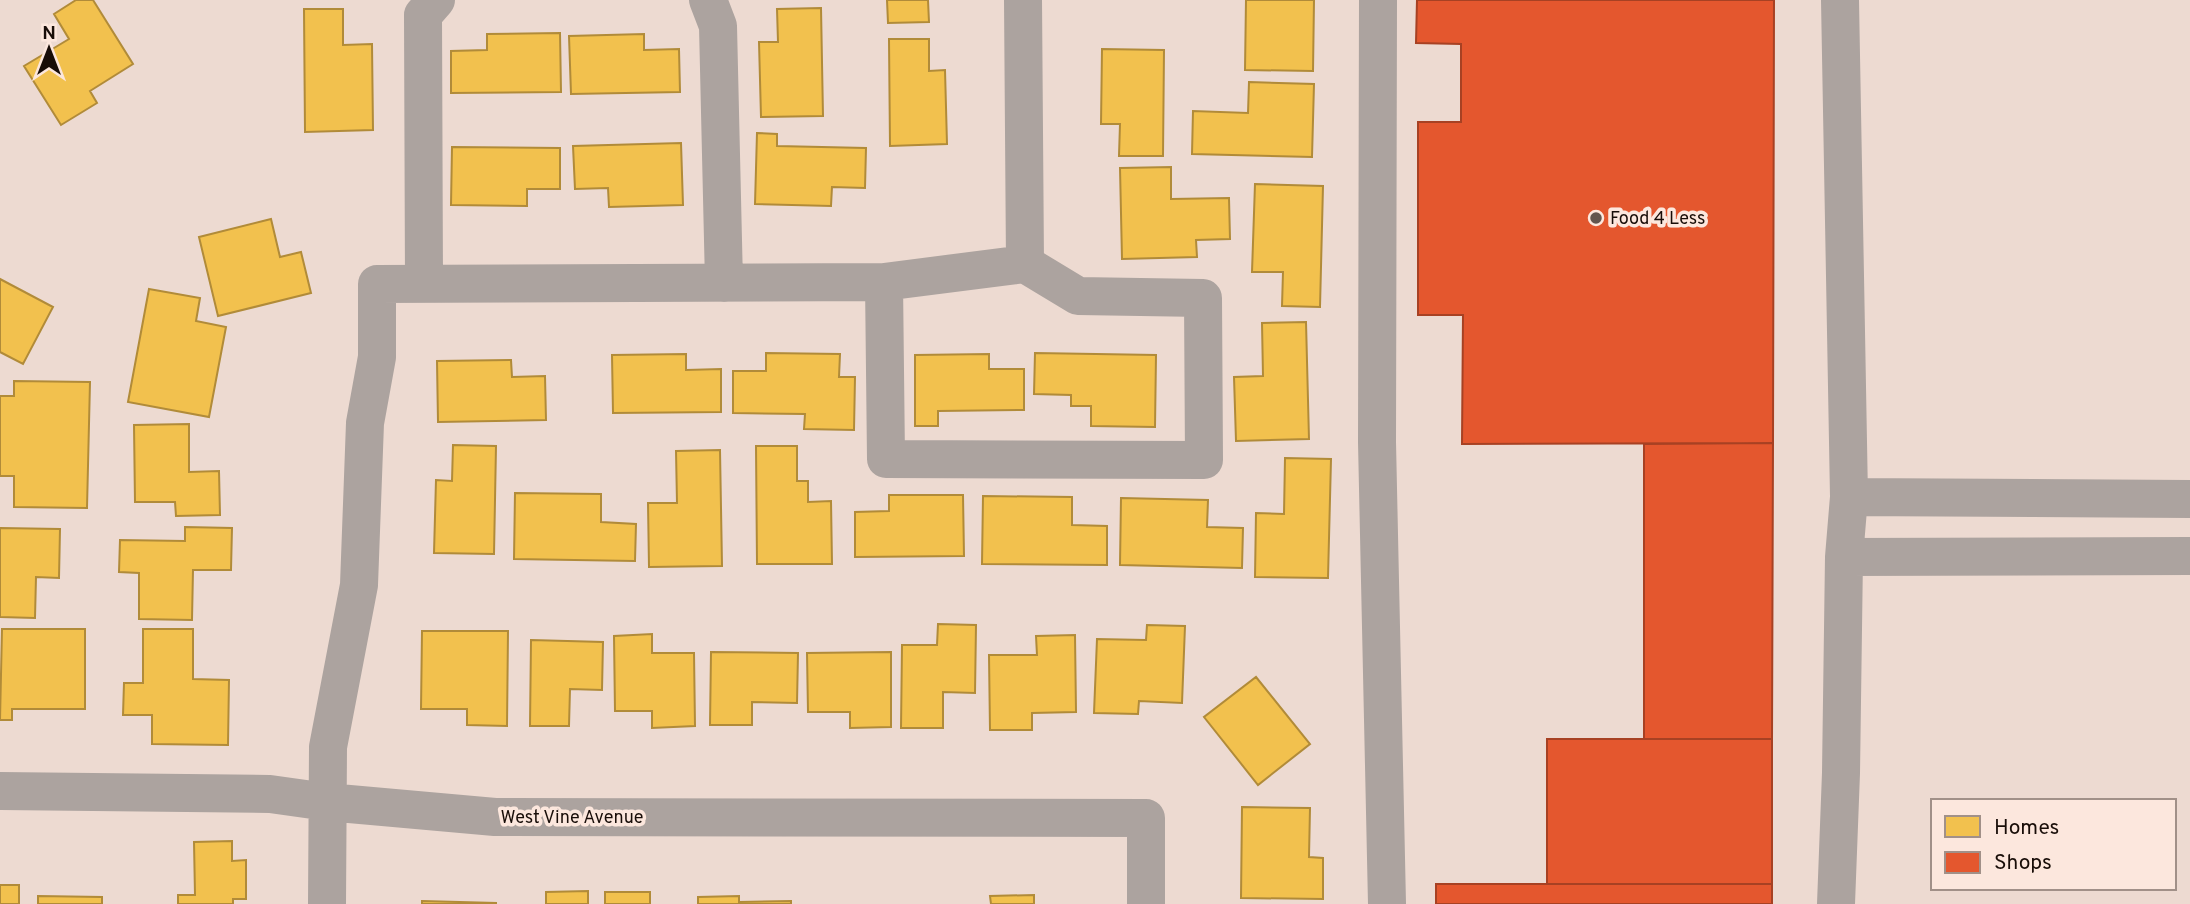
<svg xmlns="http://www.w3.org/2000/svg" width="2190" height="904" font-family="Overpass,sans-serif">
  <rect width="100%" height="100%" fill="#eddad1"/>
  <path fill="#f2c14e" stroke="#b18b39" stroke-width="2" d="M76,0H93L133,64L90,91L97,103L61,125L24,66L69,39L54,14Z
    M887,0H928L929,22L888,23Z
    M1246,0H1314L1313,71L1245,70Z
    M821,8L823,116L761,117L759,42H778L777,9Z
    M304,9H343V45L372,44L373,130L305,132Z
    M560,33L561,92L451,93V51L487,50V34Z
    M644,34V50L679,49L680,92L571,94L569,36Z
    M889,39H929V71L945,70L947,144L890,146Z
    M1102,49L1164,50L1163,156H1119L1120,124H1101Z
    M1249,82L1314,84L1312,157L1192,154L1193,111L1248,113Z
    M757,133L777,134V146L866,148L865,188L832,187L831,206L755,204Z
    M681,143L683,205L609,207L608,188L575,189L573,146Z
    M452,147L560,148V189H527V206L451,205Z
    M1171,167V199L1229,198L1230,239L1196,240L1197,257L1122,259L1120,168Z
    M1255,184L1323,186L1320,307L1282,306L1283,272H1252Z
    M271,219L280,257L301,252L311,293L218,316L199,237Z
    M0,279L53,307L23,364L0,352Z
    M149,289L200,298L196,321L226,327L209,417L128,402Z
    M1306,322L1309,439L1236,441L1234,377L1263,376L1262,323Z
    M766,353L840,354L839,377H855L854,430L804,429L805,414L733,413V371H766Z
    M1035,353L1156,355L1155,427L1091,426V406H1071V395L1034,394Z
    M686,354V370L721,369V412L613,413L612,355Z
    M989,354V369H1024V410L938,411V426H915V355Z
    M511,360L512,377L545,376L546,420L438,422L437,361Z
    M14,381L90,382L87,508L14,507V476H0V396H14Z
    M189,424V472L219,471L220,515L176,516L175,502H135L134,425Z
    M453,445L496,446L494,554L434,553L436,480L452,481Z
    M756,446H797V481H808V502L831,501L832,564H757Z
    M720,450L722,566L649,567L648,503H677L676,451Z
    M1285,458L1331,459L1328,578L1255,577L1256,513L1284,514Z
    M515,493L601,494V522L636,524L635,561L514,559Z
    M889,495H963L964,556L855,557V512L889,511Z
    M983,496L1072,497V525L1107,526V565L982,564Z
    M1121,498L1208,500L1207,527L1243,528L1242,568L1120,565Z
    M185,527L232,528L231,570H193L192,620L139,619V573L119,572L120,540L185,541Z
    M0,528L60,529L59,578L36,577L35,618L0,617Z
    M938,624L976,625L975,693L943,692V728H901L902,645H937Z
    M1147,625L1185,626L1182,703L1139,701L1138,714L1094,713L1097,639L1146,640Z
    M2,629H85V709H12V720H0Z
    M143,629H193V679L229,680L228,745L152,744V715H123L124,683H143Z
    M422,631H508L507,726L467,725V709H421Z
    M652,634V653H694L695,726L652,728V711H615L614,636Z
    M1075,635L1076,712L1032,713V730H990L989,655H1037L1036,636Z
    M531,640L603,642L602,690L570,689L569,726H530Z
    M711,652L798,653L797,703L752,702V725H710Z
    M891,652V727L850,728V712H808L807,653Z
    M1256,677L1310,744L1258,785L1204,717Z
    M1242,807L1310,808L1309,857L1323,858V899L1241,898Z
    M232,841V861L246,860V899H233V904H178V895H195L194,842Z
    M0,885H19V904H0Z
    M588,891V904H546V892Z
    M605,892H650V904H605Z
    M1034,895V904H991L990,896Z
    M38,896L102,897V904H38Z
    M739,896V902L791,901V904H698V897Z
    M422,901L496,903V904H422Z"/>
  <path fill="#e4572e" stroke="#a74123" stroke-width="2" d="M1417,0H1774L1773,443L1462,444L1463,315H1418V122H1461V44L1416,43Z
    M1773,443L1772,739H1644V444Z
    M1547,739H1772V884H1547Z
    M1436,884H1772V904H1436Z"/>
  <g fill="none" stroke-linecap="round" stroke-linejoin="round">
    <path stroke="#aca39f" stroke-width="38" d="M708,0L718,26L724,283
      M1378,0L1377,442L1387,904
      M884,282L886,459L1204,460L1203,298L1078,296L1025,264
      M424,284L423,15L436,0
      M1849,497L2190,499
      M1844,557L2190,556
      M0,791L270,794L327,802L495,817L1146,818V904
      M327,904L328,747L359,585L365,423L377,357V284L884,282L1025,264L1023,0
      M1836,904L1841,773L1844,557L1849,497L1840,0"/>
  </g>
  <circle fill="#63554e" stroke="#fce7dd" stroke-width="2.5" cx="1596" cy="218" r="7"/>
  <g text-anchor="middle" stroke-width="7" stroke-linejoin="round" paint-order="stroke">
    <g font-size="18" fill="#180d08" stroke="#fce7dd" text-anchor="start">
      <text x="1610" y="224">Food 4 Less</text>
    </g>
    <g font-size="18" fill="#180d08" stroke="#fce7dd">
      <text x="572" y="823">West Vine Avenue</text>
    </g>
  </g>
  <rect x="1931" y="799" width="245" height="91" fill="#fce7dd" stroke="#a19088" stroke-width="2"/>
  <rect x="1945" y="816" width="35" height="21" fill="#f2c14e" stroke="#a19088" stroke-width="2"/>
  <text x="1994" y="834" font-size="21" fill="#180d08">Homes</text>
  <rect x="1945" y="852" width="35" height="21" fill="#e4572e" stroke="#a19088" stroke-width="2"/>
  <text x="1994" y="869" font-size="21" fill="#180d08">Shops</text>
  <g transform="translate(49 49)" stroke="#fce7dd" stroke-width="5" paint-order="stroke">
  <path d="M0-5L12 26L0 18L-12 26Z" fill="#180d08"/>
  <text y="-10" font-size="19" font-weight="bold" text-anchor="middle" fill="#180d08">N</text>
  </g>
</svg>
